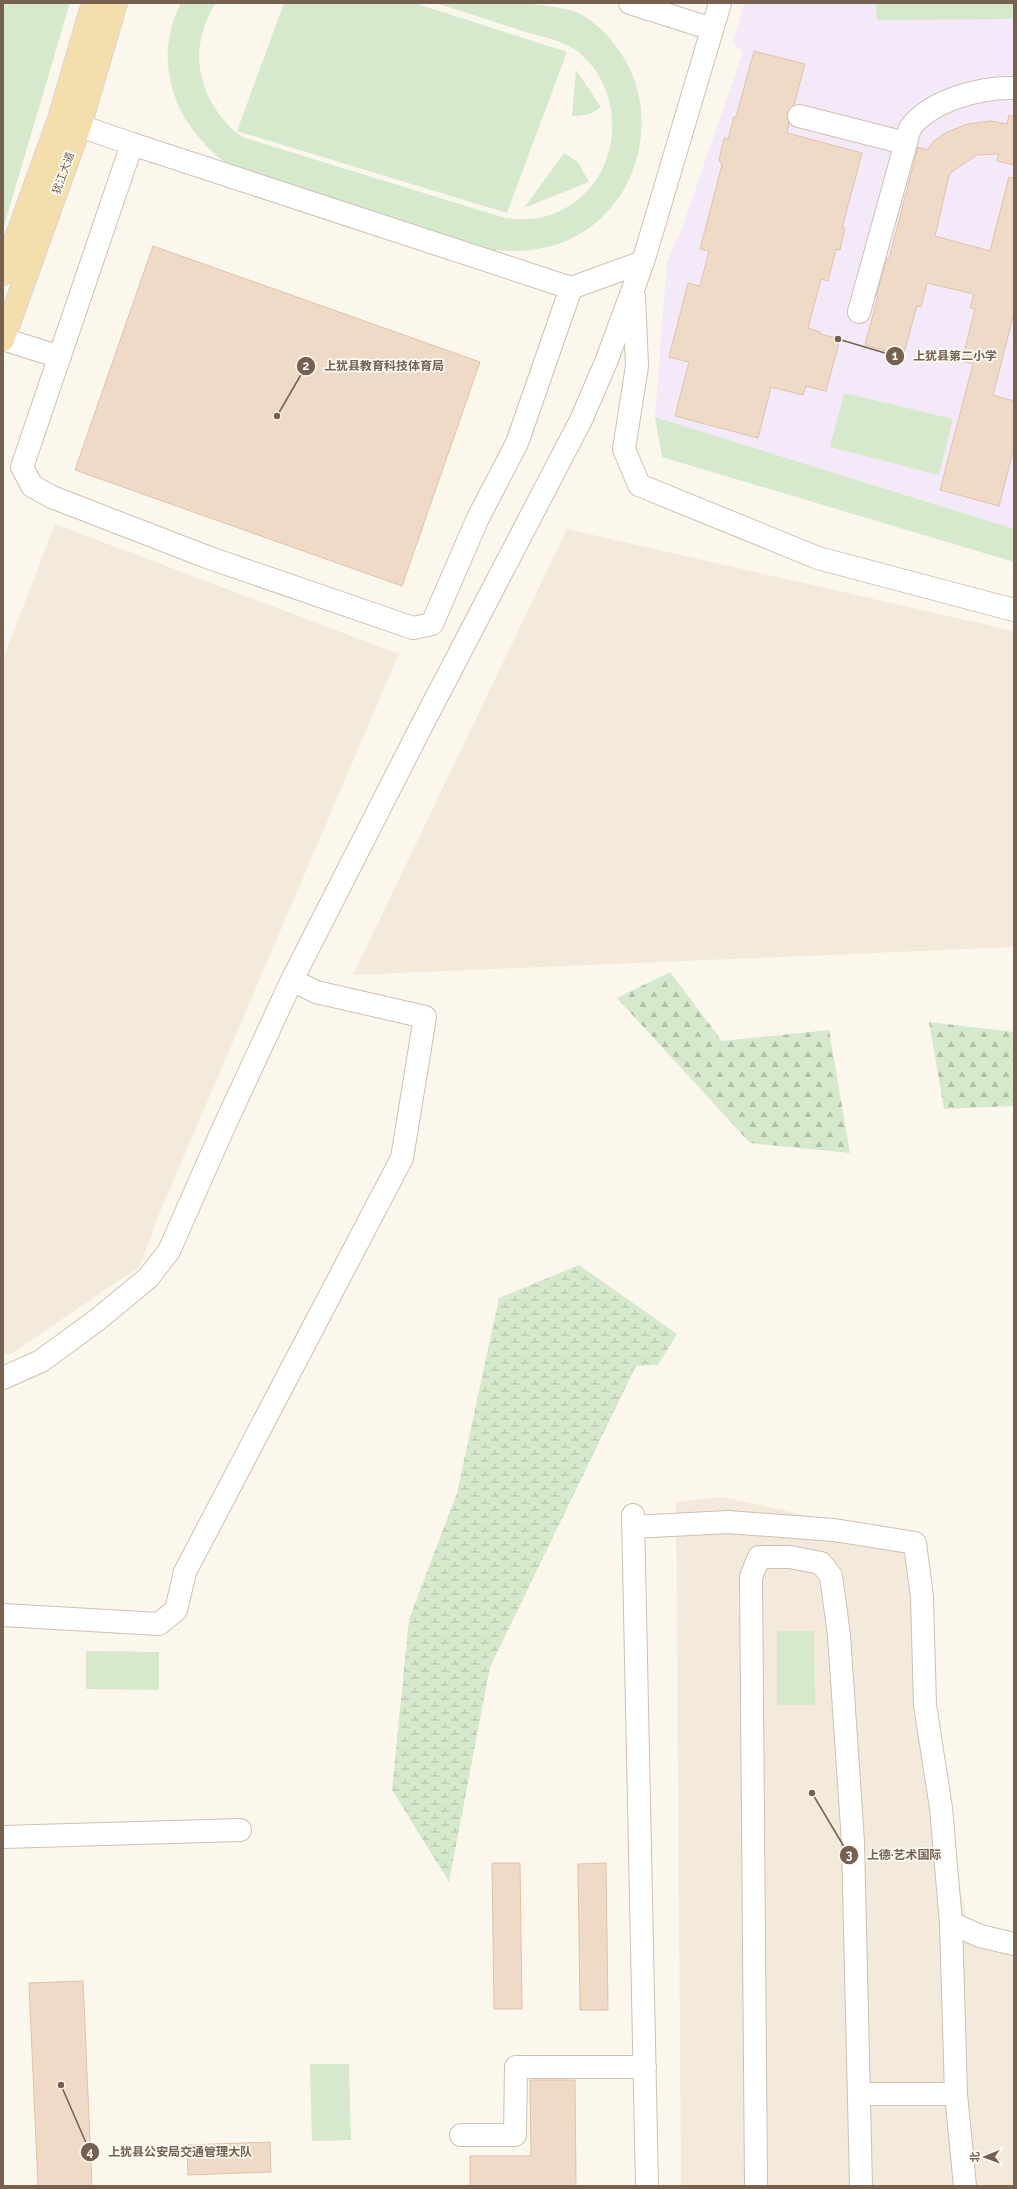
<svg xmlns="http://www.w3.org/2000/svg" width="1017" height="2189" font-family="Raleway,'Noto Sans SC',sans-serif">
  <defs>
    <pattern id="forest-firs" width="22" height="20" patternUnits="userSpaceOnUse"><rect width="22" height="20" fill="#d6e9cc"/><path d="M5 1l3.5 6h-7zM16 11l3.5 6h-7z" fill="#b2c0a8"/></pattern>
    <pattern id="wetland-marsh" width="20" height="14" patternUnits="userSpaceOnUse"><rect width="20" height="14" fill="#d6e9cc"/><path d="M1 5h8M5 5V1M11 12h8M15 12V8" fill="none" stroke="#b2c0a8"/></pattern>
  </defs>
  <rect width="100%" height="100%" fill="#fcf7ed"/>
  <path fill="#f3eadc" d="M55,524L399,654L160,1212L140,1266L11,1354L3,1355V659Z
    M567,529L1014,631V947L353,975Z
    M722,1497L925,1541L935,1720L955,1867L971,1936L1014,1956V2186H681L676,1502Z"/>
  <path fill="#f4e9f8" d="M744,3H1014V529L655,417L667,261L682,228L743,52L733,43Z"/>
  <path fill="#d6e9cc" d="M3,3H70L3,229Z
    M181,3H216C185,50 199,104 242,137L505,218C520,220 535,220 550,215C617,192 633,104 583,56C568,41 543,37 522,31C493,21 464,12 435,3C473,3 543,0 576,12C595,20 611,38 622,55C664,120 636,216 561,243C538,251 516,252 493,250L232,167C178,131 149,65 181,3Z
    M284,3H415L567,52L507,213L237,131Z
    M876,3H1014V19L877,20Z
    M576,70L601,107C592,114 584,116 572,116Z
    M564,153L578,162L589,182L524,208Z
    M844,393L953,419L939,475L830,447Z
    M655,417L1014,529V562L662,457Z
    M777,1631H814L815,1705H777Z
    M86,1651L159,1652V1690L86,1689Z
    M310,2064H349L351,2140L312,2141Z"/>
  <path fill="url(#forest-firs)" d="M670,972L722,1041L829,1030L850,1153L750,1143L617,998Z
    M929,1022L1014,1032V1106L944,1109Z"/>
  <path fill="url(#wetland-marsh)" d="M579,1265L677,1334L658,1365L636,1366L490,1667L449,1882L392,1790L409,1619L457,1493L499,1298Z"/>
  <path fill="#efdac7" stroke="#e0c2a8" d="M754,51L805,64L794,105L787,113L789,124L787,133L862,153L842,228H845L840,250L836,249L828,281L821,279L808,328L820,332V334L840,339L826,391L806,386L803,395L771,387L758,438L675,416L689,362L669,357L688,283L700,286L709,251L700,249L722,165L719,160L724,138L728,139L734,117H736Z
    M1009,115L1014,116V165L997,161L999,154L977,155L953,171L949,176L935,236L990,251L1009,177L1014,178V313L993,395L1014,401V447L999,506L940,490L973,364L962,361L975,309L970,308L974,294L927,283L921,307L917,306L903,356L865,345L878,296H876L887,258L889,259L918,147L927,150L934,141L947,132L968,124L991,121L1007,124Z
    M153,246L480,362L402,586L75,470Z
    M492,1863H520L522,2009H494Z
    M606,1863L608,2010H580L578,1864Z
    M83,1981L92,2186H38L29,1983Z
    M530,2080H575L576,2186H470V2156H531Z
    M270,2142L271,2172L188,2175L187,2145Z"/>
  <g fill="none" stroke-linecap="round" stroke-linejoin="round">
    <defs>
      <path id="minor" d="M630,3L712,29
        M799,116L905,143
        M80,126L132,144L22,467L32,486L52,497L207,557L413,628L432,624L478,518L517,443L571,288L643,262
        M132,144L571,288
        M634,296L637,366L624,449L639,485L818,558L1014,610
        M859,312L910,128C931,100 981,87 1014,88
        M3,339L60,357
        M3,1378L41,1361L97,1320L148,1278L169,1251L222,1131L292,980L421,727L581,420L606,362L643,262L720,3
        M633,1515L647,2186
        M633,1527L728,1522L834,1530L915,1543L922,1597L925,1705L941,1808L951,1923L980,1936L1014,1944
        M3,1615L159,1624L176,1610L185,1572L402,1158L425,1017L316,992L292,980
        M3,1837L240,1830
        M860,2094H956L951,1923
        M956,2094L965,2186
        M461,2135H515L516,2067H645
        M756,2186L751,1577L759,1557H790L821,1563L831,1576L839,1635L853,1842L861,2186"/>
      <path id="major" d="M3,274L59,119L93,3
        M3,340L80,126L116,3"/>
    </defs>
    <use href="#minor" stroke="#cec0b3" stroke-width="24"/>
    <use href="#major" stroke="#d9d3ce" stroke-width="24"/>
    <use href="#minor" stroke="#fff" stroke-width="22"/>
    <use href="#major" stroke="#f4deac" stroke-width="22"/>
  </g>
  <g text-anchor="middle" stroke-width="3.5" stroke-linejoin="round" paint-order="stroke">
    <g font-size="11" fill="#766151" stroke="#fefbf4">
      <text transform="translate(63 173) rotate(-70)" y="4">犹江大道</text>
    </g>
  </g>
  <path fill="none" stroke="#766151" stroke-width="1.5" d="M838 339L895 356M277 416L306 366M812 1793L849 1855M61 2085L90 2152"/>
  <g fill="#766151" stroke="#fefbf4" stroke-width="1.5">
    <circle cx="838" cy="339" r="4"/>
    <circle cx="277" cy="416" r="4"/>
    <circle cx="812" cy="1793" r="4"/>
    <circle cx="61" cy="2085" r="4"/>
    <circle cx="895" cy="356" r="10"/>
    <circle cx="306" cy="366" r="10"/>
    <circle cx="849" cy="1855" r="10"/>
    <circle cx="90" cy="2152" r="10"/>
  </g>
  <g font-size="12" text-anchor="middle" font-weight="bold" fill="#fff">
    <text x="895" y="360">1</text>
    <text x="306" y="370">2</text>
    <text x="849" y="1859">3</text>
    <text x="90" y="2156">4</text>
  </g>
  <g font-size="12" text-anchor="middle" font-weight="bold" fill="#766151" stroke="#fefbf4" stroke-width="3.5" stroke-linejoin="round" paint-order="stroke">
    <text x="955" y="360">上犹县第二小学</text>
    <text x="384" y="370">上犹县教育科技体育局</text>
    <text x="904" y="1859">上德·艺术国际</text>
    <text x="180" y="2156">上犹县公安局交通管理大队</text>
  </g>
  <rect width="1017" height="2189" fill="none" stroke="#766151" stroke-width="8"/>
  <g transform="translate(985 2157) rotate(269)" stroke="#fefbf4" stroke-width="3" paint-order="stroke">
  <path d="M0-3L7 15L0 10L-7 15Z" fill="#766151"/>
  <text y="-6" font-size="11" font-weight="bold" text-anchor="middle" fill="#766151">北</text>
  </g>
</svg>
